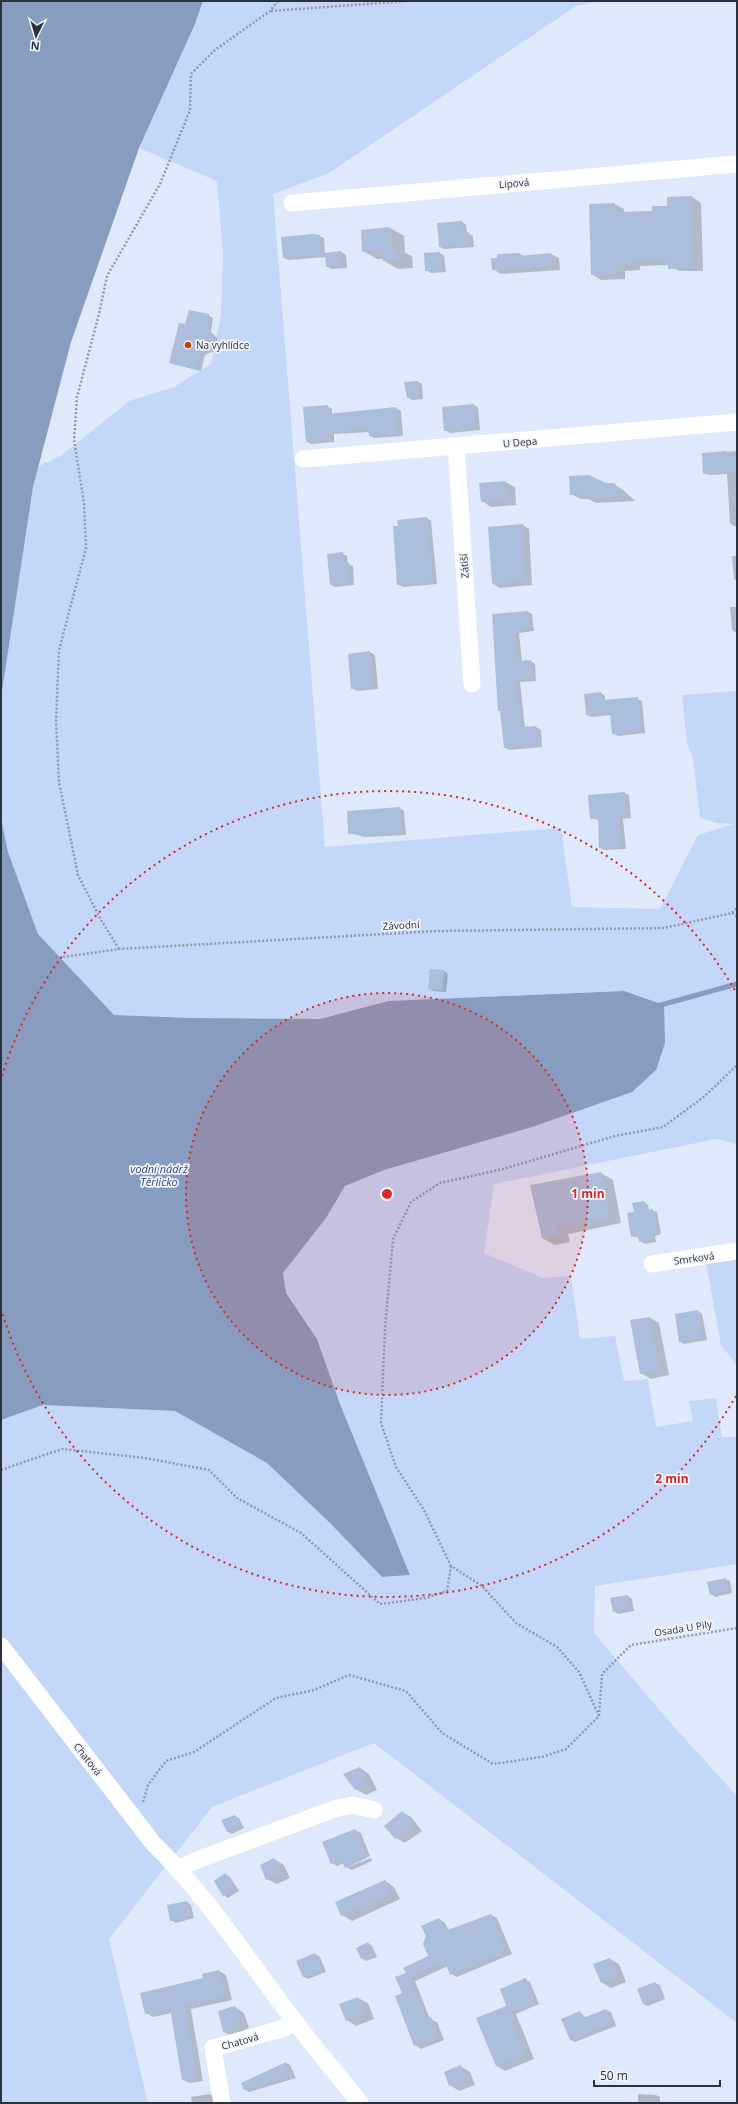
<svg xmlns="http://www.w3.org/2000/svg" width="738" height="2104" font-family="'Open Sans',sans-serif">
  <rect width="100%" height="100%" fill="#dee9fc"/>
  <path fill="#c4d7f8" d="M203,1H600L576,6L329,173L273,194L325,847L561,828L572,907L660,909L698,835L734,824L716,823L700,818L693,759L687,744L682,695L737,691V1144L716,1139L494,1184L484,1253L543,1278L571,1276L580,1339L615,1336L624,1381L648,1379L656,1427L693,1421L689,1401L716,1398L722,1437H737V1564L595,1586L594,1633L676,1729L737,1796V2023L374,1743L212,1807L109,1939L148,2103H1V1420L43,1405L175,1411L267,1463L330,1523L382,1577L410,1575L340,1404L317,1339L285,1293L283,1273L326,1218L345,1186L384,1170L624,991L388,1001L320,1019L191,1018L114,1015L38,934L8,852L1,818V698L33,487L39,466L62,455L129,401L174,387L211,364L221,315L223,255L217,181L139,148L195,24Z
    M737,1254V1366L721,1345L706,1263Z"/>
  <path fill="#879cbf" d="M1,1H203L195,24L139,148L71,342L33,487L1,698Z
    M1,818L8,852L38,934L114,1015L191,1018L320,1019L388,1001L624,991L664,1005L665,1043L656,1070L632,1092L532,1127L384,1170L345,1186L326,1218L283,1273L286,1293L317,1339L340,1404L410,1575L382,1577L330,1523L267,1463L175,1411L43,1405L1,1420Z"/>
  <path fill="#0003" d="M692,197L701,203L703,271H679L669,265L640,266V270L625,271V279L601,280L592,274L614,204L624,209V213L653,212Z
    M462,222L466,225L467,233L473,236L474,247L444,249L440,247Z
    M390,228L404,236L405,253L412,256L413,268L398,269L384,261V259H377L363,251Z
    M319,236L324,238L325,254L341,252L346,255L347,268L332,269L327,266L326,257L288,260L284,258Z
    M440,253L444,256L446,272L431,273L426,270Z
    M520,254L524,256L551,254L559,258L560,270L501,274L493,269Z
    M208,315L213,318L211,332L217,338L218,345L214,351L205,355L201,371L170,363L186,326Z
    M418,382L422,384L423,399L412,400L408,397Z
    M473,405L478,407L480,430L450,433L445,430Z
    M327,406L332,409V415L396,408L401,411L403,436L374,438L370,436V432L334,434V442L311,444L307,442Z
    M737,451V526H734L730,523L727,474L709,475L704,473L703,454Z
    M505,482L515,487L516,505L491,507L482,501L480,484Z
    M614,484L623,490L635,501L596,503L588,499H581L571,494Z
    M427,518L431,521L437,584L403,587L398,584Z
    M523,525L529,529L532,585L500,588L493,584Z
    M343,554L347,556L348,564L353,566L354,585L336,587L331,585Z
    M732,556H737V581L734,579Z
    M730,607H737V633L732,630Z
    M528,612L532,614L534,631L519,633L522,662L531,661L535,664L536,681L520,682L525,728L536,727L541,730L542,747L509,750L505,747L493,615Z
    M370,652L375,655L378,689L357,691L352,688L349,654Z
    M601,693L605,696V701L637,699L642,701L645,733L618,736L613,733L612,715L591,717L587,715Z
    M624,793L629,795L631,818L623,819L626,849L605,850L600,848L599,820L591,818Z
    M400,808L404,811L406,835L365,837L349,833Z
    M444,971L448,974L446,992L433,991L429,988Z
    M601,1173L613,1180L621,1223L568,1234L570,1242L555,1245L542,1238Z
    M644,1202L648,1205L649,1210L657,1212L661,1234L655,1236L656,1242L645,1244L640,1241V1238L632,1236L635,1213Z
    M698,1311L702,1314L707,1340L684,1344L680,1341Z
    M650,1318L659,1323L669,1375L651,1379L641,1373Z
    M725,1579L730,1581L732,1593L715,1597L711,1594Z
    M628,1596L632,1599L634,1611L618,1614L614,1611Z
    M360,1768L369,1774L377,1790L366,1795L356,1789Z
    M402,1812L411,1817L422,1831L405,1843L396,1838Z
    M235,1816L239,1818L244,1828L232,1834L227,1831Z
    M355,1830L361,1833L370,1856L348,1865V1867L371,1858L372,1861L352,1870L346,1867L344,1863L337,1866L332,1863Z
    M274,1859L284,1865L290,1878L277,1884L267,1879Z
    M225,1874L230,1877L239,1891L228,1898L224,1895Z
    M385,1881L394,1887L400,1899L352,1921L342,1915Z
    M187,1902L191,1905L194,1918L176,1923L171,1920Z
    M491,1915L497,1918L512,1954L457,1977L451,1974L448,1966L415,1981L430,2019L437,2022L444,2040L421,2049L415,2045L403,1994L407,1974L429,1956L439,1919L445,1923L449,1931Z
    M368,1943L372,1946L377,1957L366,1961L362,1958Z
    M315,1954L320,1957L326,1972L308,1979L304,1977L297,1962Z
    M610,1959L619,1964L626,1982L611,1988L601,1982Z
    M219,1971L226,1975L232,2000L191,2009L203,2081L190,2083L183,2080L172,2013L153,2017L146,2013L204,1979L203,1974Z
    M526,1980L530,1982L539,2004L516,2014L534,2059L505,2071L497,2066L506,2007L509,2009Z
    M655,1983L660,1985L665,1999L648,2006L643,2004Z
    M358,1998L368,2003L374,2019L356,2026L347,2020Z
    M235,2007L244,2013L249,2028L244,2030L245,2034L234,2037L224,2032Z
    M606,2010L611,2012L616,2026L575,2042L571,2040L562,2019L580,2012L586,2018Z
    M286,2063L290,2065L296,2078L249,2092L244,2089Z
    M460,2066L470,2072L475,2085L459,2091L450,2085Z
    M209,2094L213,2096L214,2103H192L191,2097Z
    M638,2094L656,2095L660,2097V2103H638Z"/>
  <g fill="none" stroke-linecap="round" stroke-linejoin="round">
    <path stroke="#879cbf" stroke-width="5" d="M657,1006L737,984"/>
  </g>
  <path fill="#acbedc" d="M692,196L694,268L668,269V260L631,261V265L616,266V274L591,275L589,204L615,203V212L652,211V206H667V197Z
    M462,221L463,233L469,232L470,245L439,247L437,223Z
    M390,227L392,248L398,247L399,260L383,261L382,250L362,252L361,230Z
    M313,234L320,235L321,255L283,258L281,237Z
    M341,251L343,266L326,267L325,253Z
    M440,252L442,270L425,271L424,253Z
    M520,253V256L551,253L552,266L492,270L491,258H497V254Z
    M189,310L209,314L207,329L213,339L210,349L201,353L197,370L169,363L179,323L185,324Z
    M418,381L419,397L407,398L404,382Z
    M474,404L476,428L444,431L442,407Z
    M328,405V414L396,407L399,434L369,436L368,429L330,432V440L306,442L303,407Z
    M726,451V457L737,456V471L703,474L702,453Z
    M589,475L606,483H614L627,496L585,499V494L570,495L569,476Z
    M505,481L507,500L481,502L479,483Z
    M427,517L433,582L397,585L393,526H398L397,520Z
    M523,524L526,581L492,584L488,527Z
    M343,552L344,563H349L350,583L330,585L327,554Z
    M528,611L530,629L515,631L518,661L531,660L532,679L516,680L521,727L536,726L538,745L504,748L500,711H498L497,696L492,614Z
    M370,651L374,687L351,689L348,654Z
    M601,692L602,700L638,697L641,731L612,734L610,713L586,715L584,694Z
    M625,792L626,816L619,817L622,847L599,848L598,818L590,819L588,795Z
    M400,807L402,833L360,835V833L348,834L347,811Z
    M430,969L444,970L442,990L428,989Z
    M601,1172L609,1217L556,1227L558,1235L542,1238L530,1185Z
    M644,1201L646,1210L653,1209L657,1232L651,1234L652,1239L639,1242L638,1236L631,1237L627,1213L634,1212L632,1203Z
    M698,1310L703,1338L679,1342L675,1314Z
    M650,1317L660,1370L640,1374L630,1320Z
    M726,1578L728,1591L710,1595L707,1582Z
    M628,1595L630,1609L613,1612L610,1598Z
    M360,1767L368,1785L355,1790L343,1774Z
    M402,1811L414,1826L395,1839L384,1826Z
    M235,1815L240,1826L227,1832L221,1820Z
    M355,1829L367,1858L345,1868L341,1859L331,1864L322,1842Z
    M274,1858L281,1873L266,1880L260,1865Z
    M225,1873L235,1889L223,1896L214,1881Z
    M385,1880L391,1894L341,1916L335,1902Z
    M187,1901L190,1916L170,1921L167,1905Z
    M491,1914L506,1951L450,1975L445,1962L409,1978L426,2019L431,2017L438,2036L414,2046L395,1996L402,1993L395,1977L406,1973L403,1968L428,1956L423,1944L426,1936L421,1926L439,1918L445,1931Z
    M368,1942L373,1954L361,1959L356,1948Z
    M315,1953L322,1970L303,1977L296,1961Z
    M610,1958L617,1977L601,1983L593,1964Z
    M219,1970L226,1996L185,2006L197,2078L182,2080L170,2008L145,2014L140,1993L203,1978L202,1974Z
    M526,1978L536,2002L509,2013L500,1989Z
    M655,1982L662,1997L643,2004L637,1989Z
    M358,1997L365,2014L346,2021L339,2004Z
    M235,2006L240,2023L235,2024L236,2029L223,2032L218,2011Z
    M506,2006L526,2054L496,2066L476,2018Z
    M606,2009L612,2023L570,2040L561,2019L580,2011L583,2018Z
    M286,2062L293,2076L244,2090L241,2083Z
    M461,2065L466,2079L449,2086L444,2072Z"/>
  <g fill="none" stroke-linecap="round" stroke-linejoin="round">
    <path stroke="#919aaa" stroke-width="2.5" stroke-dasharray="2 2" stroke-linecap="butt" d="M271,11L407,1
      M732,913L737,916
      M119,949L101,920L78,875L59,782L56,721L59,650L86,548L84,503L74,440L77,397L99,314L107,276L160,184L190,110L191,74L215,50L270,11L278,1
      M63,957L119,949L437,931L664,928L732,913L737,908
      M1,1470L62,1449L145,1458L209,1470L237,1498L301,1533L380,1604L426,1598L447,1591L451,1566
      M599,1716L579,1672L557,1647L516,1623L482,1586L451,1566L424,1510L396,1467L381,1423L385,1328L393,1239L411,1202L440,1183L503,1169L615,1136L663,1127L705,1096L737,1065
      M143,1802L148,1785L166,1761L194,1752L276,1698L314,1690L349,1675L406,1691L442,1733L493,1764L542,1757L566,1749L599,1716L602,1674L631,1645L737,1628"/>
    <path stroke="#fff" stroke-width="17" d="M292,203L737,164
      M456,447L472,684
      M303,459L737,422
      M652,1264L737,1251
      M1,1646L153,1843C208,1897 249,1962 296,2023C316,2050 339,2076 360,2103
      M179,1868L200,1859L337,1808L353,1805L374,1810
      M222,2103L213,2048L281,2029L296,2023"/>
  </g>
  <circle cx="387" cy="1194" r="201" fill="#d62828" fill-opacity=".12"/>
  <g fill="none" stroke="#d62828" stroke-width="2" stroke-dasharray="2 4">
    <circle cx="387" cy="1194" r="201"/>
    <path d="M736 1396A403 403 0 0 1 2 1312M2 1076A403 403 0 0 1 736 992"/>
  </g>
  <circle fill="#c73e11" stroke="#f2f5fc" stroke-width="1.5" cx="188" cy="345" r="4"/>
  <g text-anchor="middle" stroke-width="3.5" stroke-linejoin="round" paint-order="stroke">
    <g font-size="10" fill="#2b323e" stroke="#f2f5fc">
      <text transform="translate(514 183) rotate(-5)" y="4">Lipová</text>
      <text transform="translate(520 442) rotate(-5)" y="4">U Depa</text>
      <text transform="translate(464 566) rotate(-94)" y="4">Zátiší</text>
      <text transform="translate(401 925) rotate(-3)" y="4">Závodní</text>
      <text transform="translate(694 1258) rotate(-8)" y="4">Smrková</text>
      <text transform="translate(683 1628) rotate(-9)" y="4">Osada U Pily</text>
      <text transform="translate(88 1759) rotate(52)" y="4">Chatová</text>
      <text transform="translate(240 2041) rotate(-16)" y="4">Chatová</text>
    </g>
    <g font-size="10" fill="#2b323e" stroke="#f2f5fc" text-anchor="start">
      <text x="196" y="349">Na vyhlídce</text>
    </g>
    <g font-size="11" font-style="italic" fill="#2f497a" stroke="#f2f5fc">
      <text x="159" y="1173">vodní nádrž<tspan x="159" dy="13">Těrlicko</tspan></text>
    </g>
  </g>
  <circle cx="387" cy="1194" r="6" fill="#d62828" stroke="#f2f5fc" stroke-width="2"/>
  <g font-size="12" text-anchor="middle" font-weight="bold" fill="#d62828" stroke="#f2f5fc" stroke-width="3.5" stroke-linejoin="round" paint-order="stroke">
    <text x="588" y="1198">1 min</text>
    <text x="672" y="1483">2 min</text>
  </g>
  <rect width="738" height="2104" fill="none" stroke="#2b323e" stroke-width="4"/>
  <g transform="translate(36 36) rotate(185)" stroke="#f2f5fc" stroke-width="3" paint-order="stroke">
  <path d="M0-3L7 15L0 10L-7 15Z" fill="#2b323e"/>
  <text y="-6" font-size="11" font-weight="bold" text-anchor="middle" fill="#2b323e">N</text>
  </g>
  <path d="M594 2080v6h126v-6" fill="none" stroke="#2b323e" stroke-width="2"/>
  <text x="600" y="2080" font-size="12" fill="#2b323e" stroke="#f2f5fc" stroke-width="3" paint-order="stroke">50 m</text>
</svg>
